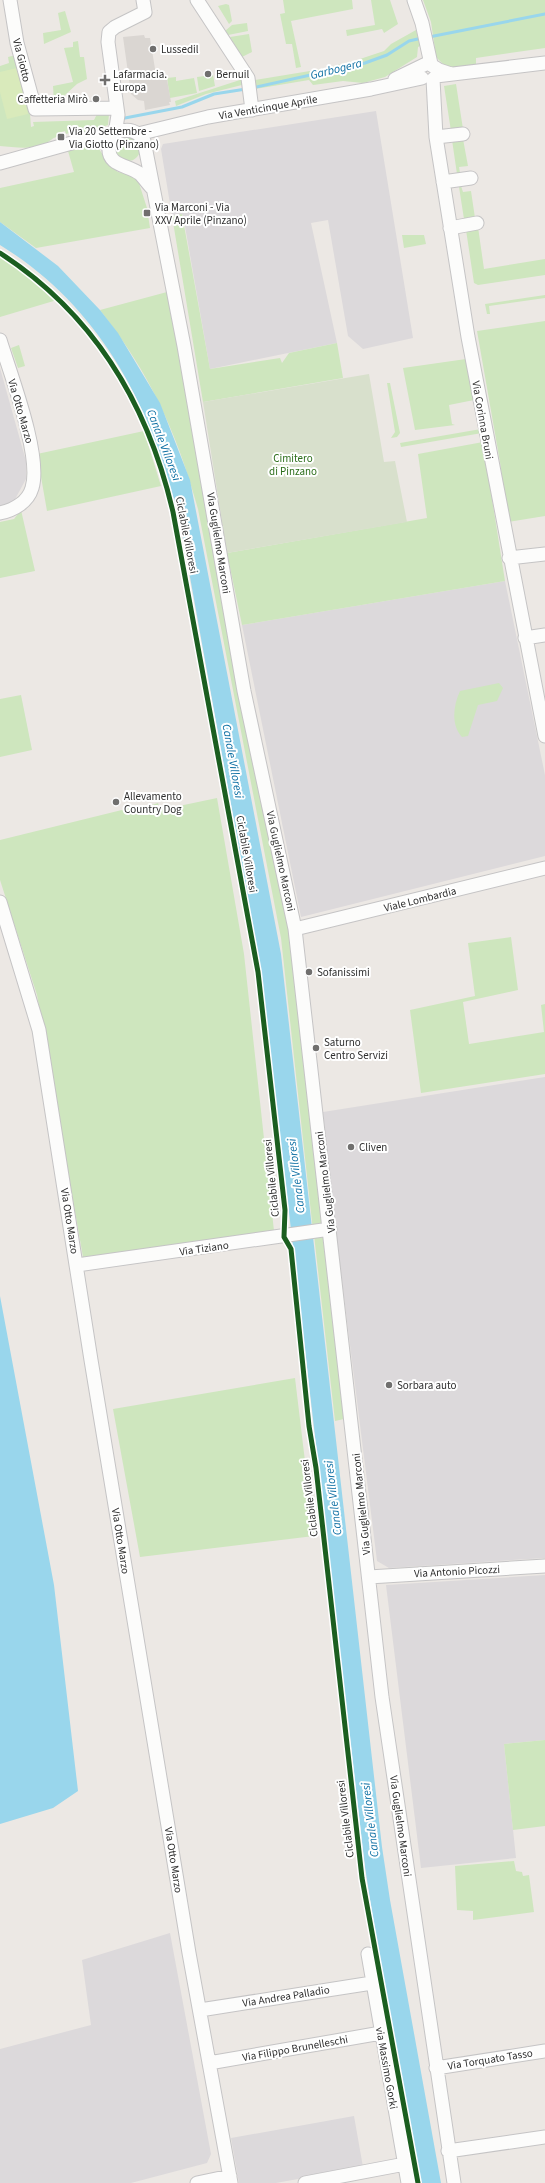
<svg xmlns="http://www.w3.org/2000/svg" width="545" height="2183" font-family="'Source Sans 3',sans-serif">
  <rect width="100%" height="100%" fill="#ece8e4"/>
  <path fill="#dcd9db" d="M376,111L413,338L363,349L348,336L328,220L311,223L337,343L210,369L183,215L172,216L161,149L163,144Z
    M0,368L26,461V479L13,503L0,506Z
    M505,581L545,775V856L301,917L242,625Z
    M545,1077V1558L389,1568L377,1561L337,1241L323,1112Z
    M545,1575V1740L504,1744L516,1858L421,1868L386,1585Z
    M170,1933L211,2154L207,2163L131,2183H0V2049L91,2025L82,1960Z
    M354,2116L363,2167L276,2183H239L231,2138Z"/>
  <path fill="#cee6be" d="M283,0H352L353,9L291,21L301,67L296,68L292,44H286L280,14L285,13Z
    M371,0H390L398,24L384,33L382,29L347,36L346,30L375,25Z
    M423,0H545V48L476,58V67L447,68L435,56L432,49H435L431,22Z
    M226,4L229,5L232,21L229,24L218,6Z
    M65,11L71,32L44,44L43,33L61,30L58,13Z
    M247,23L248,31L228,35L225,31L232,25Z
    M416,30L420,46L418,47L417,57L385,77L363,83L343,81L313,85L309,80L255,89V80L322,69L354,61L384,51L391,44Z
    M249,34L252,52L242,57L230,37Z
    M78,41L80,57H84L87,79L77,84L65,95V103H54L53,86L73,82L64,48L73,47V42Z
    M16,55L30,114L31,127L34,126L33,122L94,120L97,114H109L108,125L82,134L73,132L66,134L65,131L58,133L59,136C52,138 50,141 45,144C33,150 13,147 0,146V66L9,63L8,57Z
    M213,75L215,86L199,91L197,77Z
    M176,77V81L194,78L197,93L170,98L167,78Z
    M243,79L246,84L206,94L176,106L175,101Z
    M456,84L463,129L451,131L444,86Z
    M116 149a12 12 0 1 1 24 0a12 12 0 1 1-24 0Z
    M463,139L468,166L459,167L460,173L457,174L452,140Z
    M88,146L99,149L111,167L118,172L137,177L147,208L150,228L36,248L0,222V188L74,172L68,151Z
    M461,186L463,192L471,191L475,218L464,219L459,187Z
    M182,214L210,369L280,358L282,363L289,353L337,343L343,378L203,402L172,216Z
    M478,227L484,269L545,259V275L478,285L474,283L466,230Z
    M402,235H424L426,244L404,248Z
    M0,255L30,277L57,300L0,317Z
    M167,292L289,919L326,1226L313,1231L281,938L198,509C176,430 150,374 100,310Z
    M545,295V298L489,306L490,314H487L485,304Z
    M545,321V516L508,522L500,462L477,331Z
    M19,345L25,366L18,368L11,348Z
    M466,359L474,400L449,405L452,424L455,425L415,430L403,368Z
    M387,383H390L400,433L397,437L391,438L395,432Z
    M481,429L482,433L401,447L400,443Z
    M144,431L161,486L47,511L37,454Z
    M483,442L505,581L242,625L227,553L427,518L418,454Z
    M21,510L35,571L0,578V522L14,519Z
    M499,683L503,688L497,701L478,705L468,736L462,737C451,725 453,706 460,691Z
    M21,695L32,750L0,757V699Z
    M217,798L244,954L274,1231L83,1257L37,995L0,880V840L134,807L136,810L158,803L160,810Z
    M511,937L518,990L463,1002L469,1044L544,1032L541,1005L545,1004V1074L421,1093L410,1010L475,996L468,943Z
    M314,1235H324L344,1419L335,1421Z
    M295,1378L314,1536L140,1557L113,1409Z
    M545,1740V1826L513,1830L504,1744Z
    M514,1861L516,1871L522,1872L523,1876L529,1875L534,1912L473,1920V1911L457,1910L455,1866Z"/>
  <path fill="#d8e0cc" d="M369,374L384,462L395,461L407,522L227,553L203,402Z"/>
  <path fill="#d9eabb" d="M17,68L28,114L7,119L0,92V72Z"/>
  <path fill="#dad6d2" d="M144,35L145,38H150L156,75L166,74L171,102H169L170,105L145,110L144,101L138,100L131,94L123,37Z"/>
  <path fill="#99d6ec" d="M0,222L58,266L100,310L118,333L160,403L190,480L281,954L382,1847L390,1900L441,2183H420L372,1912L365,1867L261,971L181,527C154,412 104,309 0,245Z
    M0,1296L54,1585L78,1791L53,1808L0,1824Z"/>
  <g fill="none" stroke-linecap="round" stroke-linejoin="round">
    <path stroke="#99d6ec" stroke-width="3" d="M429,37L545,14
      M252,88L365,63L387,55L409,41L422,38
      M125,118L182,107L214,94L246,89"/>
    <defs>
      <path id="minor" d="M10,0L17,43L35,109L117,108
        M197,0L248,78L252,110
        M414,0L422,23L431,64
        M436,76L545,63
        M395,79L428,63L439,70L451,74
        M433,79L436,137L468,337L545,736
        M115,134L118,115L108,42L109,32L115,27L145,12L143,0
        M138,134L208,117L371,89L422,78
        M436,137L463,134
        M0,163L86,139L113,136
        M443,182L471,178
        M152,188C148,184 144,178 140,174C129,165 107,166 109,147C109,140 112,136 118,132C129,128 138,131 144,141L184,346L244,691L295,929L382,1697L454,2183
        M450,228L477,223
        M0,340C10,373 42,456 32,488C28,502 14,510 0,513
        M509,558L545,554
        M525,638L545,635
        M0,902L39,1030L91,1360L189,1953L231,2183
        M295,929L545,868
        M77,1265L330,1229
        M369,1577L545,1566
        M368,1954L408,2183
        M200,2010L372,1983
        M209,2063L381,2033
        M436,2068L545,2051
        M448,2151L545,2137
        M197,2183L230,2176
        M305,2183L405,2164"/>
    </defs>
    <use href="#minor" stroke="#c5c4c5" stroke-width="15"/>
    <use href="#minor" stroke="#fcfcfb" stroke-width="13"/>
    <defs>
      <path id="cycleway" d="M0,253C94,314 148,404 173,512L258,972L285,1210L284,1237L291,1249L309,1426L316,1468L362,1878L418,2183"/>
    </defs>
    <use href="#cycleway" stroke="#fff" stroke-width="8"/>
    <use href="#cycleway" stroke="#1b5e20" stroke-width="5"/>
  </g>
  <g fill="#706f6e" stroke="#fff" stroke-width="1.5">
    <circle cx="153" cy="49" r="4"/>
    <circle cx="208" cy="74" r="4"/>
    <path d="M103 74h4v4h4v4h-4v4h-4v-4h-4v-4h4z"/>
    <circle cx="96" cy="99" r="4"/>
    <rect x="57" y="133" width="8" height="8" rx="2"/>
    <rect x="143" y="209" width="8" height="8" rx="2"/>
    <circle cx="116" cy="802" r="4"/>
    <circle cx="309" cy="972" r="4"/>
    <circle cx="316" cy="1048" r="4"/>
    <circle cx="351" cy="1147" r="4"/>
    <circle cx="389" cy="1385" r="4"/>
  </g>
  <g text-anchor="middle" stroke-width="4" stroke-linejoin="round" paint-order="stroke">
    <g font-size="11" fill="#2e2e2e" stroke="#fff" text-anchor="start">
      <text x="161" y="53">Lussedil</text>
      <text x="113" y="78">Lafarmacia.<tspan x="113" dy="13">Europa</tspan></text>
      <text x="216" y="78">Bernuil</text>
      <text x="88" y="103" text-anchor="end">Caffetteria Mirò</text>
      <text x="69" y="135">Via 20 Settembre -<tspan x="69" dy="13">Via Giotto (Pinzano)</tspan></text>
      <text x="155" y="211">Via Marconi - Via<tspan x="155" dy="13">XXV Aprile (Pinzano)</tspan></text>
      <text x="124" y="800">Allevamento<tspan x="124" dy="13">Country Dog</tspan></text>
      <text x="317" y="976">Sofanissimi</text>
      <text x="324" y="1046">Saturno<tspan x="324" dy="13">Centro Servizi</tspan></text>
      <text x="359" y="1151">Cliven</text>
      <text x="397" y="1389">Sorbara auto</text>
    </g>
    <g font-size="11" fill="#2e2e2e" stroke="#fff">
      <text transform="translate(22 60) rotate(76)" y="4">Via Giotto</text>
      <text transform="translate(268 107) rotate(-10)" y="4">Via Venticinque Aprile</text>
      <text transform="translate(21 411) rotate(74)" y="4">Via Otto Marzo</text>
      <text transform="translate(483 420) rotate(80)" y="4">Via Corinna Bruni</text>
      <text transform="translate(187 535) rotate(79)" y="4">Ciclabile Villoresi</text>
      <text transform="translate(219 543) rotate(81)" y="4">Via Guglielmo Marconi</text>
      <text transform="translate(247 854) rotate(80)" y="4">Ciclabile Villoresi</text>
      <text transform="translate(281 861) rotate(78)" y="4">Via Guglielmo Marconi</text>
      <text transform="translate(420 899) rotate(-14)" y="4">Viale Lombardia</text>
      <text transform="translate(271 1178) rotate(-96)" y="4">Ciclabile Villoresi</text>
      <text transform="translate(325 1182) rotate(-97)" y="4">Via Guglielmo Marconi</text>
      <text transform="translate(70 1221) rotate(81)" y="4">Via Otto Marzo</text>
      <text transform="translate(204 1248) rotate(-8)" y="4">Via Tiziano</text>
      <text transform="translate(309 1498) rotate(-97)" y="4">Ciclabile Villoresi</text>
      <text transform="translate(361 1504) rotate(-96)" y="4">Via Guglielmo Marconi</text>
      <text transform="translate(121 1541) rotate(81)" y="4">Via Otto Marzo</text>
      <text transform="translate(457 1571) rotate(-3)" y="4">Via Antonio Picozzi</text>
      <text transform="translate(345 1819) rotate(-97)" y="4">Ciclabile Villoresi</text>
      <text transform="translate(401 1826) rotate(82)" y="4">Via Guglielmo Marconi</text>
      <text transform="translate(174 1860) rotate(81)" y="4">Via Otto Marzo</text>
      <text transform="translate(286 1996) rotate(-9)" y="4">Via Andrea Palladio</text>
      <text transform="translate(295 2048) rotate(-10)" y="4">Via Filippo Brunelleschi</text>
      <text transform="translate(490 2059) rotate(-9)" y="4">Via Torquato Tasso</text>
      <text transform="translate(387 2068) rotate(80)" y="4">via Massimo Gorki</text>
    </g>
    <g font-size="11" fill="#2c6e1b" stroke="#fff">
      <text x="293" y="462">Cimitero<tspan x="293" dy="13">di Pinzano</tspan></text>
    </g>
    <g font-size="12" font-style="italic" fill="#0d6fa3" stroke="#fff">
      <text transform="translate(336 69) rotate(-14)" y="4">Garbogera</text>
      <text transform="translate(164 445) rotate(69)" y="4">Canale Villoresi</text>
      <text transform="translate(233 761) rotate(80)" y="4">Canale Villoresi</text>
      <text transform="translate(296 1176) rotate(-97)" y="4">Canale Villoresi</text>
      <text transform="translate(333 1498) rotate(-97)" y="4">Canale Villoresi</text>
      <text transform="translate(370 1820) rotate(-97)" y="4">Canale Villoresi</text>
    </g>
  </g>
</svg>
